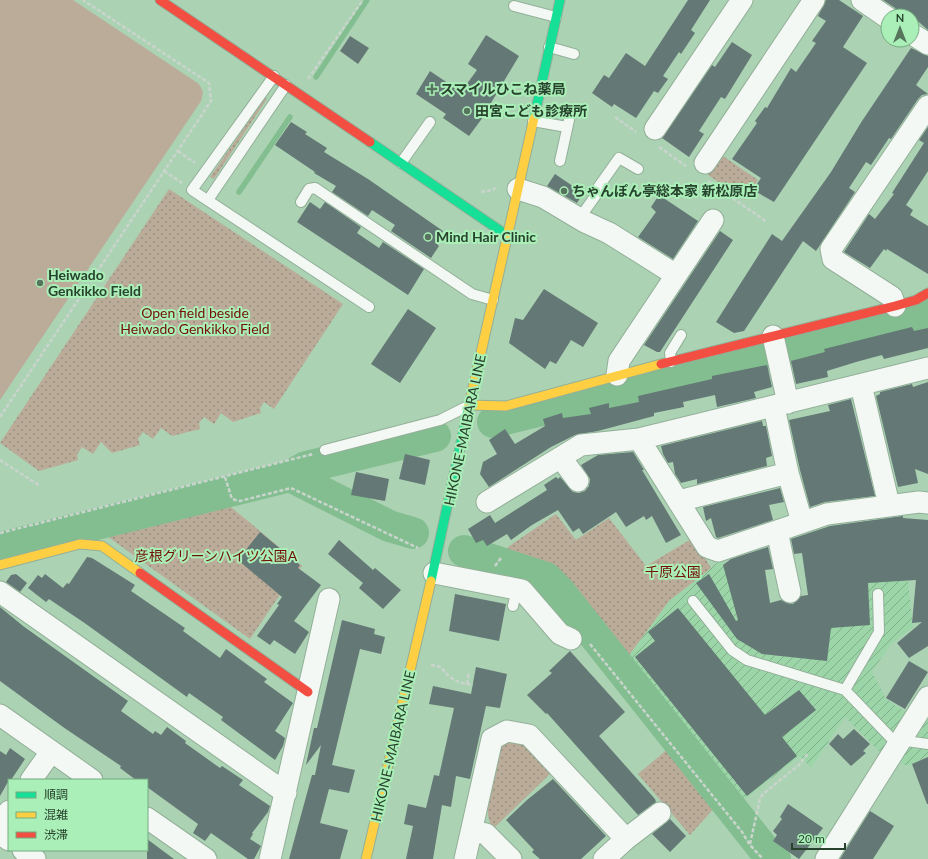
<svg xmlns="http://www.w3.org/2000/svg" width="928" height="859" font-family="Lato,'Noto Sans JP',sans-serif">
  <defs>
    <pattern id="industrial-furrows" width="10" height="10" patternUnits="userSpaceOnUse"><rect width="10" height="10" fill="#9cd6a8"/><path d="M-1 1l2-2M0 10L10 0M9 11l2-2" fill="none" stroke="#7faf89"/></pattern>
    <pattern id="green-dots" width="8" height="8" patternUnits="userSpaceOnUse"><rect width="8" height="8" fill="#baac99"/><path d="M2 2h.1M6 6h.1" fill="none" stroke="#978e7d" stroke-width="1.8" stroke-linecap="round"/></pattern>
  </defs>
  <rect width="100%" height="100%" fill="#acd2b4"/>
  <path fill="url(#industrial-furrows)" d="M905,552L913,627L891,644L872,672L886,699L909,714L882,754L845,717L811,768L800,756L740,803L627,658L669,601L722,559L765,620L835,627L829,557Z
    M928,715V756L907,766L899,762Z"/>
  <path fill="url(#green-dots)" d="M265,98L267,99L214,179L210,177Z
    M723,156L758,180L745,200L708,175Z
    M169,189L343,304L274,409L264,402L260,408L261,413L233,422L221,413L214,424L204,417L199,423L200,429L172,436L161,428L153,439L143,432L138,439L140,445L112,453L101,442L93,454L82,447L77,455L78,460L39,471L0,443Z
    M226,503L302,566L279,596L250,639L100,531Z
    M556,514L576,540L609,518L646,566L693,538L711,568L669,601L627,658L623,660C608,640 567,582 547,572C532,564 512,562 496,557L498,554Z
    M512,741L526,744L551,773L494,828C479,816 495,765 499,748Z
    M669,748L716,806L690,835L638,774Z"/>
  <path fill="#baac99" d="M0,0H73L199,84L203,92L201,101L0,400Z"/>
  <g fill="none" stroke-linecap="round" stroke-linejoin="round">
    <path stroke="#83be90" stroke-width="5.5" d="M316,77L367,0
      M239,192L290,117"/>
    <path stroke="#83be90" stroke-width="32" d="M493,422L917,318L928,314
      M290,476L389,526L413,533
      M0,548L290,476L306,467L435,436
      M464,551L546,578L559,591L762,847L775,859"/>
  </g>
  <path fill="#647875" d="M688,0H710L691,30L695,33L681,54L679,52L663,76L668,79L658,93L654,91L636,118L614,104L612,107L592,93L604,75L609,78L626,53L645,66Z
    M826,0H839L863,16L843,47L867,63L774,202L753,190L761,178L732,159L757,123L755,121L765,107L767,108L791,68L796,72L816,43L812,41L826,21L818,16Z
    M883,0H928V30L912,16H900L895,8Z
    M486,35L519,56L488,108L489,109L469,136L443,118L446,114L416,94L430,71L461,92L477,70L468,64Z
    M350,36L369,48L358,64L340,51Z
    M732,42L752,55L725,99L721,97L699,131L704,134L689,157L662,138L712,65L715,67Z
    M911,48L928,56V67L916,85L928,94L922,95L918,99L891,139L889,138L871,165L866,162L849,188L855,192L816,251L803,241L744,331L734,333L716,322L772,234L782,241L831,172L862,121Z
    M291,122L307,132L305,134L327,148L324,152L368,179L443,231L436,243L439,246L431,258L391,231L395,225L372,210L368,216L332,192L336,186L314,173L315,172L275,145Z
    M928,127V171L906,205L913,210L910,215L928,226V274L887,249L886,251L884,249L870,268L844,252L869,214L875,219L894,194L892,193L924,143L919,140Z
    M555,174L583,193L577,203L547,186Z
    M659,195L698,221L673,259L638,237L656,212L651,207Z
    M310,202L320,209L325,202L361,227L357,233L379,248L383,242L424,269L408,295L297,222Z
    M720,231L733,240L660,352H657L644,345Z
    M544,289L598,323L583,347L571,340L556,364L550,361L545,369L509,343L515,318L523,320Z
    M408,309L436,328L400,383L371,364Z
    M912,327L914,331L928,328V348L884,359L882,355L856,362L827,371L828,377L796,384L791,361L825,352L824,349Z
    M767,365L772,387L754,392L756,398L717,407L715,395L683,402L684,407L654,413V416L598,431L575,435L551,447L489,487L480,474L483,462L497,454L489,440L505,429L515,444L545,426L543,419L562,413L563,418L591,414L589,408L609,403V408L639,402L638,396L712,379V376Z
    M928,382V474L915,469L918,483L898,487L876,396L880,394V392L912,384L913,387Z
    M851,399L875,496L825,502L810,507L800,470L789,420L830,411L828,405Z
    M762,421L763,426H766L772,456L766,458L767,466L697,484V479L681,483L675,474L673,462L668,463L663,454L661,446Z
    M633,452L644,470H642L681,535L666,543L652,516L646,520L644,516L626,527L616,512L583,534L579,528L573,532L558,510L532,525L511,540L507,534L487,546L483,540L476,543L468,529L490,515L495,523L547,490L544,485L556,477L558,479L560,477L573,492L579,493L585,491L589,486L590,479L581,465L598,455Z
    M405,454L430,460L425,485L399,479Z
    M356,472L389,479L385,501L351,495Z
    M780,488L784,502L769,505L773,520L718,538L716,537L711,518L706,521L703,507Z
    M903,516V518L928,520V646L909,658L897,643L922,622L912,623L916,580L868,583L870,625L831,628L827,661L762,654L737,639L696,583L709,574L736,621L738,620L723,565L731,559L768,547L773,569L765,570L770,603L781,600L787,603L793,604L801,596L808,595L802,553L794,554L791,539L830,526Z
    M260,532L300,565L298,568L321,585L294,621L309,632L295,654L274,640L270,645L257,636L279,605L277,604L282,597L238,560Z
    M339,540L373,570L375,568L401,590L383,609L359,588L363,583L328,554Z
    M87,557L92,558L135,585L131,591L185,628L183,631L220,658L226,649L267,679L264,682L293,703L275,731L285,738L283,746L275,760L221,720L223,717L189,693L187,697L86,624L49,599L46,602L28,588L38,575L42,578L45,574L63,588L67,583L69,584Z
    M16,574L27,583L20,592L6,582L11,575Z
    M455,594L506,604L499,641L449,631Z
    M0,607L23,626L128,701L121,711L153,734L155,731L161,735L167,727L186,741L185,743L220,768L222,766L243,780L239,785L270,806L268,812L252,833L253,834L250,839L261,846L254,859H248L211,833L205,841L193,833L198,824L147,787V780H136L120,768L121,766L63,727L0,681Z
    M678,608L765,715L799,690L816,710L782,737L797,756L747,796L635,657L655,641L648,632Z
    M342,620L375,629L374,634L385,637L381,654L360,649L332,765L355,770L349,793L329,789L320,823L348,830L340,859H289L312,775H315L321,745L306,765L314,728H317Z
    M570,651L625,712L599,736L655,799L656,802L638,815L547,713L546,714L527,695L552,673L549,671Z
    M909,661L928,672L905,709L886,698Z
    M476,667L507,674L500,708L486,706L470,779L456,776L451,807L442,805L433,859H406L413,826L404,824L408,804L426,808L434,775L439,776L454,708L429,704L433,686L471,694Z
    M854,729L870,744L863,751L866,753L851,766L829,744L838,734L843,739Z
    M10,748L25,759L11,780H9L0,796V751L6,755Z
    M928,757V804H927L912,764Z
    M553,779L606,836L581,859H540L532,852L534,850L506,820L527,800Z
    M788,804L823,828L799,859L773,841L777,835L773,831L782,819L780,817Z
    M870,811L894,826L873,859H840Z
    M670,819L686,836L670,852L652,834Z
    M147,839L174,859H147Z"/>
  <g fill="none" stroke-linecap="round" stroke-linejoin="round">
    <defs>
      <path id="lane" d="M514,6L556,17
        M549,47L574,54
        M274,76L192,190L369,307
        M533,121L567,127
        M560,161L569,120
        M401,163L430,122
        M208,200L286,85
        M301,202L309,189L315,188L472,294L493,300
        M579,219L596,195L597,189L619,158L638,169
        M671,362L670,353L681,335
        M325,450L440,420L468,406
        M693,601L732,650L747,660L845,690L879,632L878,594
        M513,606L517,589
        M845,690L892,739L928,744"/>
      <path id="street" d="M862,0L888,18
        M912,34L928,44
        M655,129L742,0
        M705,163L814,0
        M518,189L543,197L585,222L609,233L676,275
        M895,306L892,297L833,259L831,249L928,106
        M773,336L788,403
        M617,375L619,361L713,220
        M861,385L889,505
        M774,407L788,473L802,522
        M639,439L707,547L718,551L827,514L919,502L928,503
        M561,458L578,481
        M679,501L788,473
        M487,502L581,445L639,439L928,368
        M777,531L790,592
        M434,573L522,590L560,634L571,639
        M0,592L286,793
        M0,715L92,780
        M31,780L51,752
        M147,818L206,859
        M0,824L9,811
        M472,831L486,834L511,859
        M0,834L9,840
        M626,839L660,813
        M23,850L35,859
        M270,859L329,599
        M465,859L492,739L507,731L529,735L626,839L604,859
        M826,859L928,697"/>
      <path id="fast" d="M534,118L560,0
        M370,142L508,236
        M431,581L468,410"/>
      <path id="slow" d="M470,405L506,406L661,364
        M468,410L534,118
        M0,565L80,544L102,546L140,573
        M366,859L431,581"/>
      <path id="jam" d="M160,0L370,142
        M661,364L895,306L916,300L928,293
        M140,573L308,692"/>
    </defs>
    <use href="#lane" stroke="#92b098" stroke-width="12"/>
    <use href="#street" stroke="#92b098" stroke-width="23"/>
    <use href="#fast" stroke="#92b098" stroke-width="11"/>
    <use href="#slow" stroke="#92b098" stroke-width="11"/>
    <use href="#jam" stroke="#92b098" stroke-width="11"/>
    <path stroke="#c9d5cc" stroke-width="2.5" stroke-dasharray="4 2" stroke-linecap="butt" d="M308,79L363,0
      M615,117L636,132
      M659,147L686,166
      M178,151L195,163
      M164,171L182,183
      M708,181L767,222
      M481,192L493,190L498,186
      M0,417L211,101L209,83L83,0
      M0,460L40,486
      M225,477L232,499L240,501L291,488L418,548
      M0,533L313,454
      M495,566L501,558
      M590,644L742,832L750,845L763,859
      M431,665L441,667C450,680 459,683 473,685
      M467,684L469,672
      M750,844L760,799L763,794L799,765L808,753"/>
    <use href="#lane" stroke="#f3f8f4" stroke-width="10"/>
    <use href="#street" stroke="#f3f8f4" stroke-width="21"/>
    <use href="#fast" stroke="#16e098" stroke-width="9"/>
    <use href="#slow" stroke="#ffcf43" stroke-width="9"/>
    <use href="#jam" stroke="#f24e42" stroke-width="9"/>
  </g>
  <g fill="#56755c" stroke="#a9efb7" stroke-width="1.5">
    <path d="M430 83h4v4h4v4h-4v4h-4v-4h-4v-4h4z"/>
    <circle cx="467" cy="111" r="4"/>
    <circle cx="564" cy="191" r="4"/>
    <circle cx="428" cy="237" r="4"/>
    <circle cx="40" cy="283" r="4"/>
  </g>
  <g text-anchor="middle" stroke-width="4" stroke-linejoin="round" paint-order="stroke">
    <g font-size="14" font-weight="bold" fill="#27432d" stroke="#a9efb7" text-anchor="start">
      <text x="440" y="94">スマイルひこね薬局</text>
      <text x="475" y="116">田宮こども診療所</text>
      <text x="572" y="196">ちゃんぽん亭総本家 新松原店</text>
      <text x="436" y="242">Mind Hair Clinic</text>
      <text x="48" y="280">Heiwado<tspan x="48" dy="16">Genkikko Field</tspan></text>
    </g>
    <g font-size="14" fill="#731007" stroke="#a9efb7">
      <text x="195" y="318">Open field beside<tspan x="195" dy="16">Heiwado Genkikko Field</tspan></text>
      <text x="216" y="561">彦根グリーンハイツ公園A</text>
      <text x="673" y="577">千原公園</text>
    </g>
    <g font-size="14" fill="#27432d" stroke="#a9efb7">
      <text transform="translate(465 430) rotate(-78)" y="5">HIKONE-MAIBARA LINE</text>
      <text transform="translate(393 746) rotate(-77)" y="5">HIKONE-MAIBARA LINE</text>
    </g>
  </g>
  <rect x="8" y="779" width="140" height="72" fill="#a9efb7" stroke="#75aa80"/>
  <rect x="16" y="792" width="20" height="6" fill="#16e098" stroke="#75aa80"/>
  <text x="44" y="799" font-size="12" fill="#27432d">順調</text>
  <rect x="16" y="812" width="20" height="6" fill="#ffcf43" stroke="#75aa80"/>
  <text x="44" y="819" font-size="12" fill="#27432d">混雑</text>
  <rect x="16" y="832" width="20" height="6" fill="#f24e42" stroke="#75aa80"/>
  <text x="44" y="839" font-size="12" fill="#27432d">渋滞</text>
  <g transform="translate(900 28)"><circle r="19" fill="#a9efb7" stroke="#75aa80"/>
  <path d="M0-3L7 15L0 10L-7 15Z" fill="#56755c"/>
  <text y="-6" font-size="11" font-weight="bold" text-anchor="middle" fill="#27432d">N</text>
  </g>
  <path d="M792 843v6h53v-6" fill="none" stroke="#27432d" stroke-width="2"/>
  <text x="798" y="843" font-size="12" fill="#27432d" stroke="#a9efb7" stroke-width="3" paint-order="stroke">20 m</text>
</svg>
